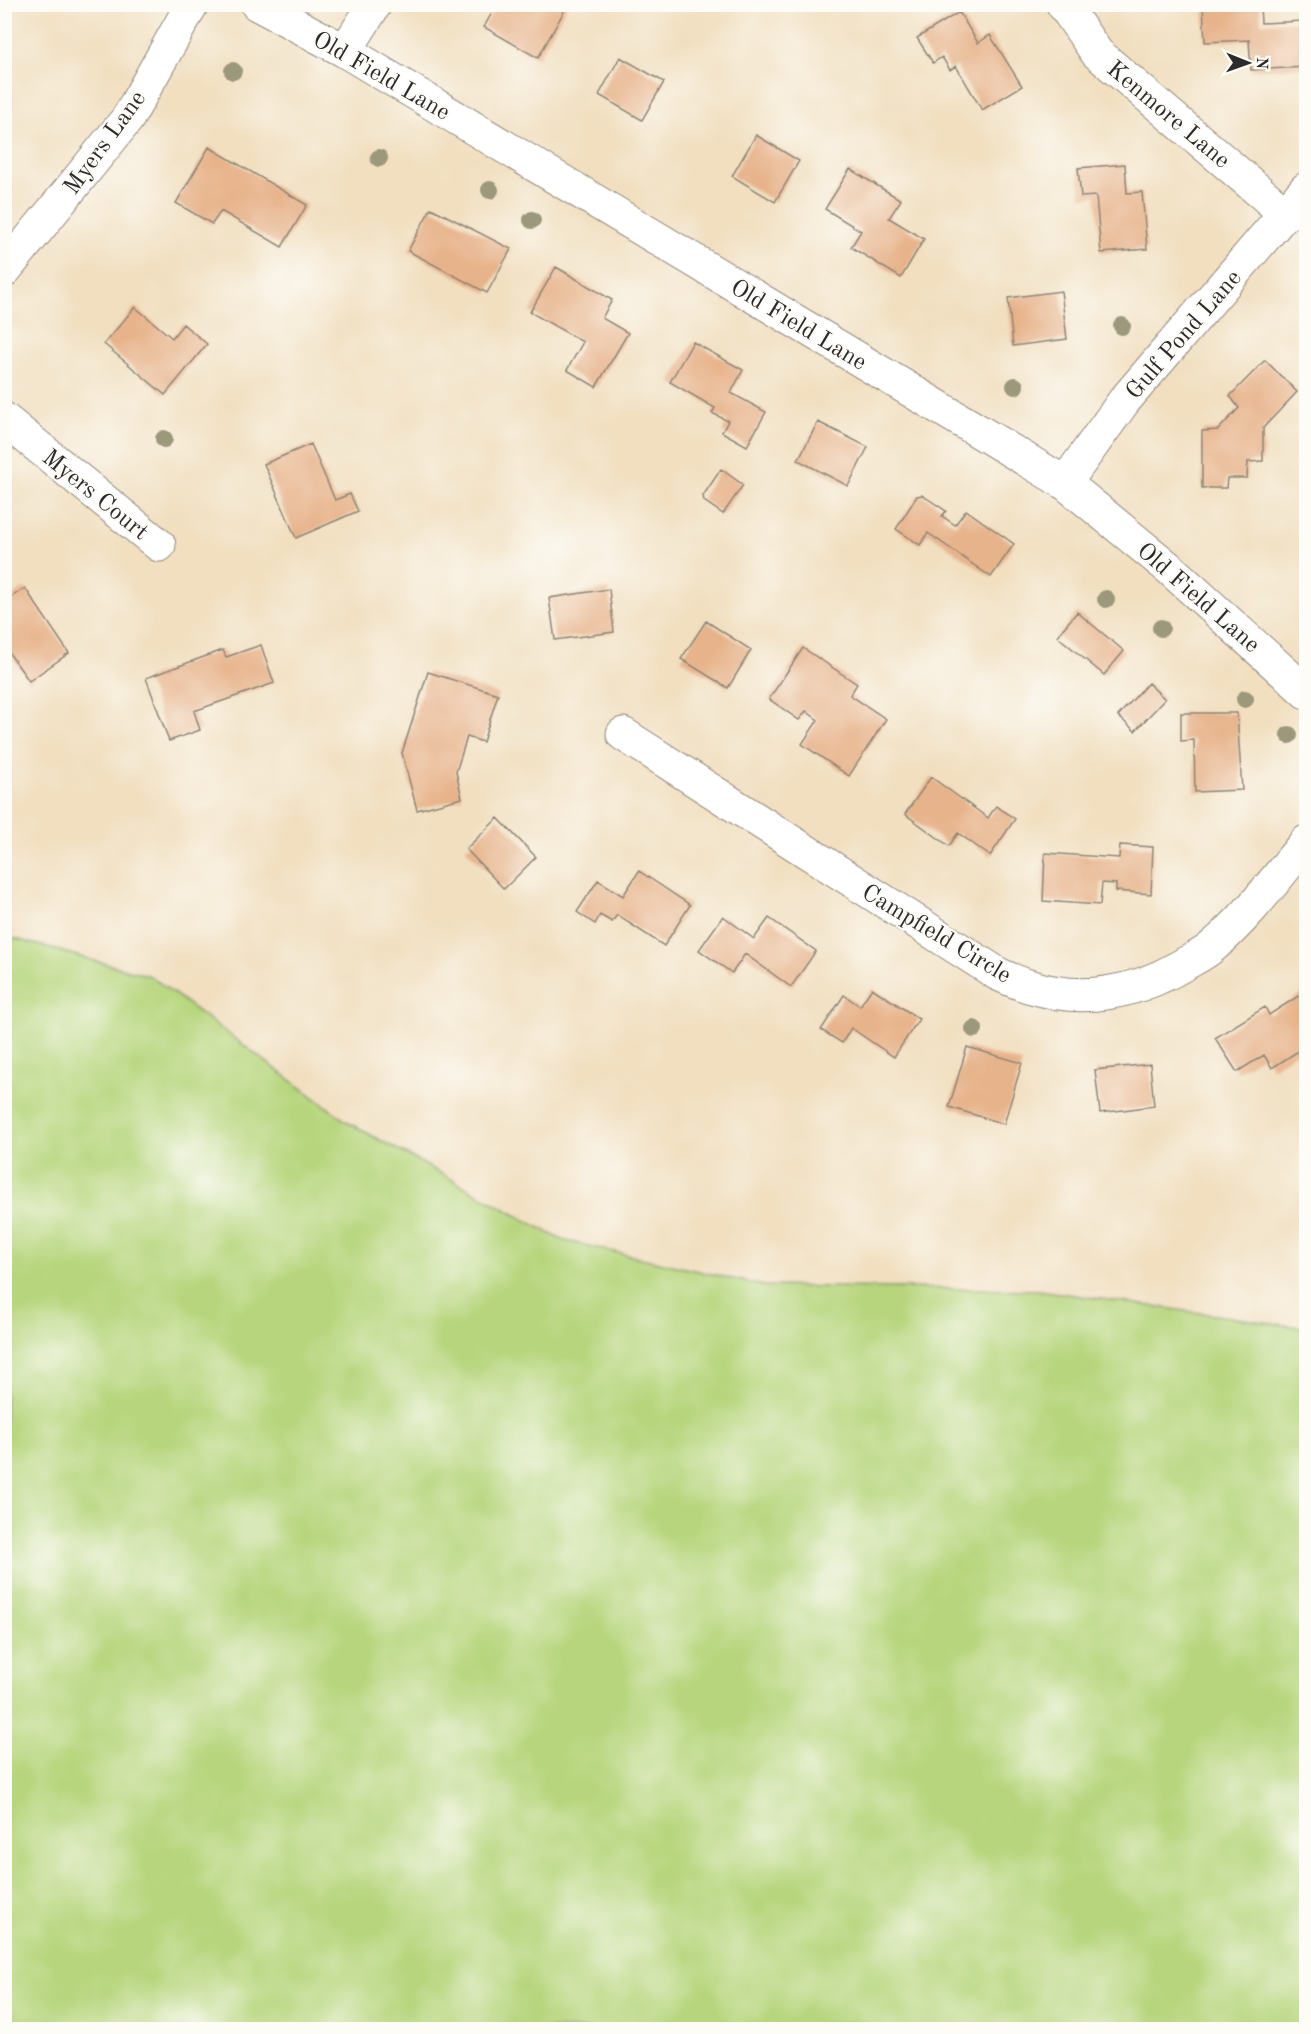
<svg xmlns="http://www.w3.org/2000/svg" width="1311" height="2034" font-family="'Old Standard TT',serif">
  <rect width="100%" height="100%" fill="#fdfcf7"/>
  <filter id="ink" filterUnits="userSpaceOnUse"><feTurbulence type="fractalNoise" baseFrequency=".0167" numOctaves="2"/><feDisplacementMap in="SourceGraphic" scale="12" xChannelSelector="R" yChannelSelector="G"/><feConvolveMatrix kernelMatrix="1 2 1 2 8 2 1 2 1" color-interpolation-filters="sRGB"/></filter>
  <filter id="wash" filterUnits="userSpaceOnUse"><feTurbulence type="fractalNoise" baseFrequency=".008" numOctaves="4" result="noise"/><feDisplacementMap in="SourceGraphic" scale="24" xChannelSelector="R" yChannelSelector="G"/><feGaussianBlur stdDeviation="1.35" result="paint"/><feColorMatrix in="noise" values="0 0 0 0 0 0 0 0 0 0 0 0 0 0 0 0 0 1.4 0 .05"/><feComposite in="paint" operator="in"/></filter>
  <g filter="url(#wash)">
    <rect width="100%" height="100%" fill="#f1dfc0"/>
    <path fill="#b6d57c" stroke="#708054" stroke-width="1.5" d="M5,936L150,976L349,1123L562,1240L764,1286L1038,1290L1306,1328V2029H5Z"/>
    <g id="blocks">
      <path fill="#e7b38a" d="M497,4H568L538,58L484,27Z
        M1203,4H1260L1261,23L1303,21L1306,67L1251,70L1249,40L1205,42Z
        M959,12L978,43L990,35L1022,86L982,110L956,66L950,70L942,57L933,63L917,38Z
        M620,57L664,82L642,120L599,95Z
        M756,135L799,161L775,202L732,176Z
        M209,147L307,205L282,247L221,211L212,224L176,203Z
        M1125,164L1127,193L1142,192L1147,249L1101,253L1096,196L1081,197L1078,168Z
        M850,169L901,200L889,218L924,239L901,278L851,247L861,231L825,209Z
        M431,208L511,249L487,293L408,251Z
        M556,267L612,300L602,318L628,333L596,387L567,370L583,342L530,312Z
        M1061,291L1067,339L1013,346L1008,298Z
        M135,307L172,338L183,324L207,344L165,395L104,344Z
        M693,342L743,370L731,393L766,412L747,446L722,432L728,421L712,413L715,408L670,382Z
        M1265,360L1297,392L1263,428V461L1248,462L1247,478H1227L1226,488H1202V431L1218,430L1239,408L1230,396Z
        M818,422L868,447L848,486L798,460Z
        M311,444L335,500L350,494L358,511L296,538L264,464Z
        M721,469L743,485L723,514L704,501L703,496Z
        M922,495L946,511L942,516L955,525L966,510L1014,544L991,577L928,533L920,545L896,529L917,496Z
        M25,588L69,653L29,681L4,646V602Z
        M609,589L614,632L555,640L549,598Z
        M1077,612L1124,651L1104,675L1057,636Z
        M706,621L751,650L728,688L681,659Z
        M261,645L274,683L194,711L200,730L169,741L146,678L223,650L226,657Z
        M803,648L857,684L850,695L886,719L849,776L802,744L818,720L806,711L799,720L769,699Z
        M428,672L498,694L483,742L467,737L456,772L462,798L417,810L402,753Z
        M1148,683L1165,699L1135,731L1118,716Z
        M1181,713H1237L1242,790L1195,792L1194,740L1181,741Z
        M931,777L988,818L996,806L1015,819L990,856L958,833L949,846L905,814Z
        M498,818L536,857L504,889L466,849Z
        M1120,845L1153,847L1151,894L1116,891V884L1102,883L1100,905L1043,901L1045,853L1119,858Z
        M639,871L690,905L664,946L617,915L612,922L600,915L595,924L577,912L598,880L623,896Z
        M723,916L754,939L769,918L816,951L791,987L745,954L732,973L699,950Z
        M872,988L919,1019L894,1057L851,1028L842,1043L821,1030L844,995L860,1006Z
        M1306,991V1046L1272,1068L1264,1055L1237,1072L1215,1038L1265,1007L1269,1015Z
        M967,1047L1022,1063L1004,1124L949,1107Z
        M1150,1064L1154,1106L1100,1113L1095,1070Z"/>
    </g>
  </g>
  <g filter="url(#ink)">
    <use href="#blocks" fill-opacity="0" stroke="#8e8576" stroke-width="1.5"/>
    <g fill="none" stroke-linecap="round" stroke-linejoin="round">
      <defs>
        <path id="minor" d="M257,4L345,51L1065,483L1170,569L1306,692
          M1063,4L1097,53L1286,214
          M345,51L375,4
          M4,271L128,118L192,4
          M4,419L159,545
          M1065,483L1124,401L1306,189
          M623,734L998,974C1009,979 1020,984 1032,987C1083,1003 1135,993 1181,966C1191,960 1203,955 1212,947C1248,917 1276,878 1306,842"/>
      </defs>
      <use href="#minor" stroke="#8e8576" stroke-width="35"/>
      <use href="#minor" stroke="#fff" stroke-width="33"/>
    </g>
    <g fill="#9b987b">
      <circle cx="233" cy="71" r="9"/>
      <circle cx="379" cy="158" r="9"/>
      <circle cx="490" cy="190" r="9"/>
      <circle cx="532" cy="220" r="9"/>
      <circle cx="1122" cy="326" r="9"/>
      <circle cx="1015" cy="386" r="9"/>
      <circle cx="164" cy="439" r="9"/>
      <circle cx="1106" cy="599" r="9"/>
      <circle cx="1161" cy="628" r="9"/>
      <circle cx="1245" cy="699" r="9"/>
      <circle cx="1289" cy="735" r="9"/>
      <circle cx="974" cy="1029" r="9"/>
    </g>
  </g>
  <g text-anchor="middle" stroke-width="4.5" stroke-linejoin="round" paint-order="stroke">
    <g font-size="24" fill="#2b2b2b" stroke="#fdfcf7">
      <text transform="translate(382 75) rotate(30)" y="8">Old Field Lane</text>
      <text transform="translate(1169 114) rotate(40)" y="8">Kenmore Lane</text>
      <text transform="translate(104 142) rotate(-54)" y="8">Myers Lane</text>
      <text transform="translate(799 324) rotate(31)" y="8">Old Field Lane</text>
      <text transform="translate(1183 334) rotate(-49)" y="8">Gulf Pond Lane</text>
      <text transform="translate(96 494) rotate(39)" y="8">Myers Court</text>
      <text transform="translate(1199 597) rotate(41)" y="8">Old Field Lane</text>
      <text transform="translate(937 933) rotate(31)" y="8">Campfield Circle</text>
    </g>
  </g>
  <rect width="1311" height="2034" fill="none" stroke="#fdfcf7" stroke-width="24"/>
  <g transform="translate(1248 63) rotate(91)" stroke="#fdfcf7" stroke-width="4.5" paint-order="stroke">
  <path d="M0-4.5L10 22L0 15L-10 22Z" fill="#2b2b2b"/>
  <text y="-9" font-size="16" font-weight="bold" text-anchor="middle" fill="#2b2b2b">N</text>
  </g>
</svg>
